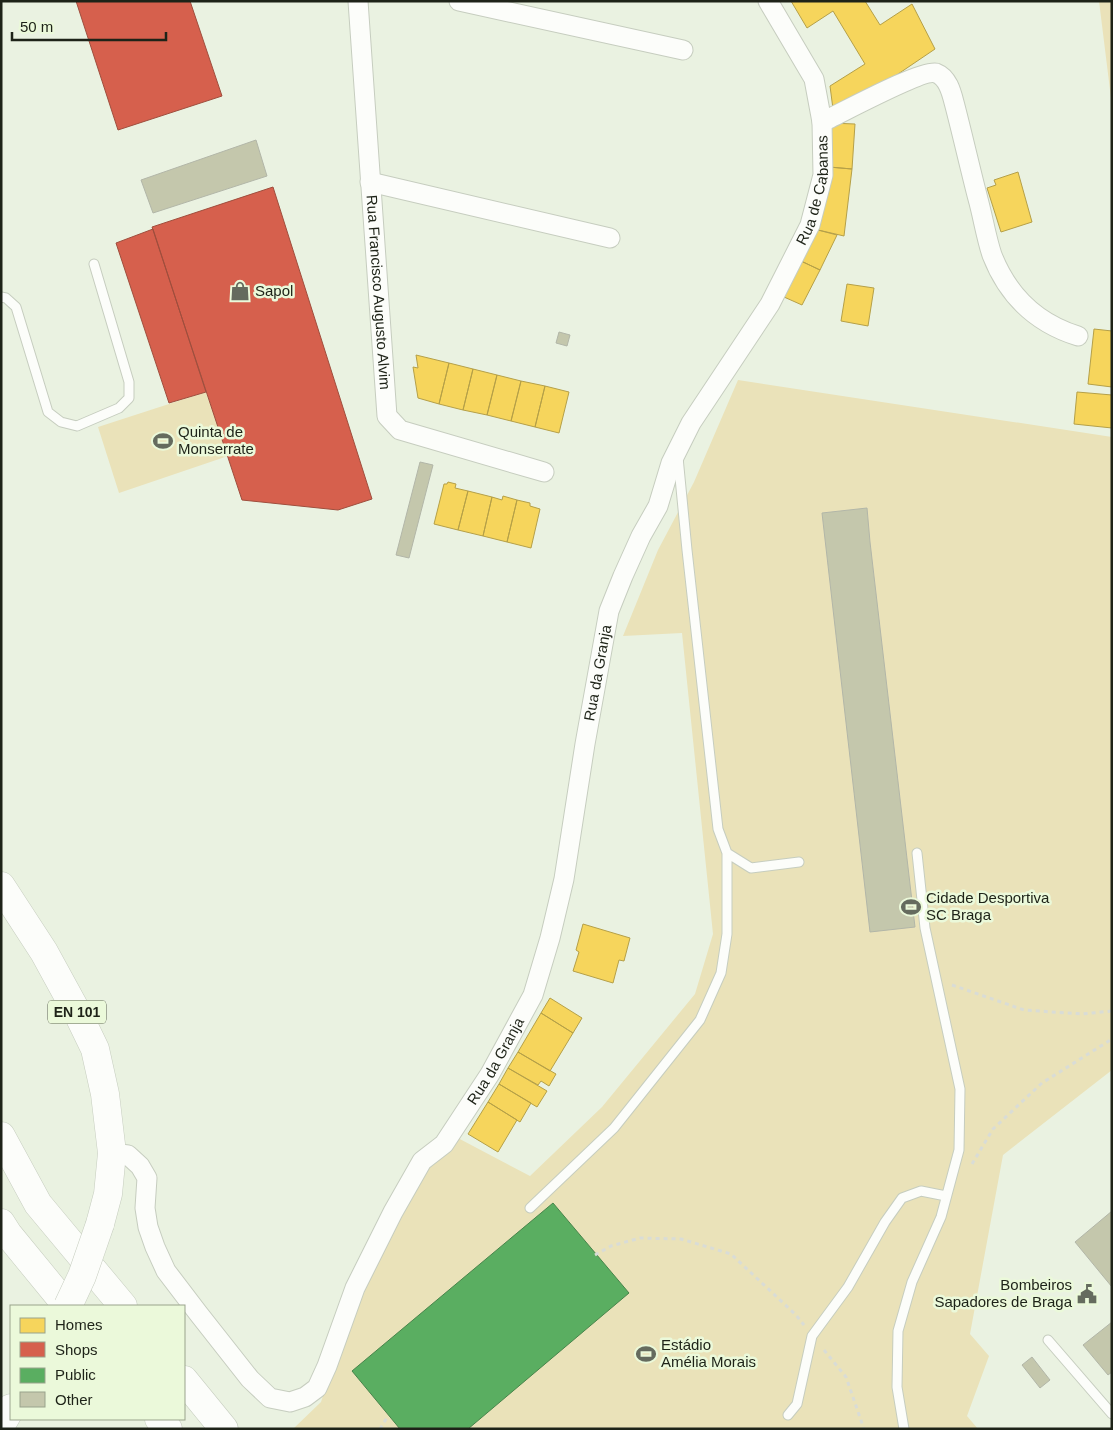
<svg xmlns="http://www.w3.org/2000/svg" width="1113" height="1430" font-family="Helvetica,sans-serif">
  <rect width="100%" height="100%" fill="#eaf2e1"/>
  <path fill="#eae2b9" d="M1099,1H1112V106Z
    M738,380L1112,437V1070L1003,1155L970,1334L989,1356L967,1416L978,1429H293L321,1402L349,1317L426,1165L456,1137L530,1176L602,1107L695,994L713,934L682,633L623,636L658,550L694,482Z
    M206,392L228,456L119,493L98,427Z"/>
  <path fill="#f6d55c" stroke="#b5a048" d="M791,1H865L880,25L912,4L935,49L873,91L833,109L830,86L865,64L833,11L807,28Z
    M830,123L855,124L852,169L829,167Z
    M829,167L852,169L844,236L814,229Z
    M1018,172L1032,222L1001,232L987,188L996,185L994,180Z
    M814,229L837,235L820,270L801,261Z
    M801,261L820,270L802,305L784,297Z
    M847,284L874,288L868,326L841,321Z
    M1094,329L1112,331V387L1088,384Z
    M416,355L449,363L439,404L418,398L413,367L418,368Z
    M449,363L473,369L463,410L439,404Z
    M473,369L497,375L487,415L463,410Z
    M497,375L521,381L511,421L487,415Z
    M521,381L545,386L535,427L511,421Z
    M545,386L569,392L559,433L535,427Z
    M1077,392L1112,395V428L1074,424Z
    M448,482L456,484L455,488L468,491L458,530L434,524L444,484H447Z
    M468,491L492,497L483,536L458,530Z
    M503,496L517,500L507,542L483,536L492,497L502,500Z
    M517,500L530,503V506L540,509L531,548L507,542Z
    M583,924L630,938L624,961L619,960L613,983L573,971L579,952L576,950Z
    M550,998L582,1018L573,1033L541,1013Z
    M541,1013L573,1033L550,1071L518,1052Z
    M518,1052L556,1074L549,1086L541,1081L538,1085L508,1068Z
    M508,1068L547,1091L537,1107L499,1084Z
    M499,1084L531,1103L520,1122L488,1102Z
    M488,1102L517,1120L498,1152L468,1134Z"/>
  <path fill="#d6604d" stroke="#9f4e3d" d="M76,1H190L222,96L118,130Z
    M273,187L372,499L338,510L242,500L152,227Z
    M153,229L206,392L169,403L116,243Z"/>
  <path fill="#5aae61" stroke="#48844b" d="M553,1203L629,1293L468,1429H400L352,1371Z"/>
  <path fill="#c4c7ac" stroke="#b2b6a8" d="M256,140L267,176L153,213L141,180Z
    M559,332L570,335L567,346L556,343Z
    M420,462L433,465L409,558L396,555Z
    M867,508L870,542L915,927L870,932L822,513Z
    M1112,1211V1287L1075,1242Z
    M1112,1322V1372L1108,1375L1083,1345Z
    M1032,1357L1050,1380L1040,1388L1022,1365Z"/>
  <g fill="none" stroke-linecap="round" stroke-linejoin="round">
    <defs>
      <path id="service" d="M1,297L6,298L16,307L48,412L61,422L77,426L119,408L129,398V382L94,264
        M678,457L687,550L718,829L727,853L751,868L799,862
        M530,1208L614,1128L700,1020L721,973L727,934V853
        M1048,1340L1112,1414
        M788,1415L797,1404L812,1336L848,1287L885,1222L902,1198L921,1191L946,1196
        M904,1429L897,1387L898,1331L912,1282L941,1217L959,1150L960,1089L925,928L917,853"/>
      <g id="minor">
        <path id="s1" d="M358,1L387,416L400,430L544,472"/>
        <path d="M459,1L683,50"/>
        <path d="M822,122C840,114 922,69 936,73C949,78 952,95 955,106C963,137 970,168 978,199C983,217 986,237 992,255C1008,296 1036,323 1078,336"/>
        <path d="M370,182L610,238"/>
        <path id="s2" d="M112,1153L128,1155L140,1166L147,1178L145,1208L148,1227L155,1247L166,1271L198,1313L250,1379L270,1398L290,1402L305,1397L317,1388L327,1366L355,1288L393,1212L422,1161L444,1144L490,1074L533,995L550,938L564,879L585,744L609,611L623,576L641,536L658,506L671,463L691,423L770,304L810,225L823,175L822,122L814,79L768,1"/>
      </g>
      <path id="primary" d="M1,886L44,952L79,1016L95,1049L105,1094L112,1153L108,1194L100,1224
        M1,1425L11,1408"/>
      <path id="trunk" d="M1,1136L38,1204L123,1306
        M1,1223L8,1234L67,1306
        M184,1380L224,1429
        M159,1419L168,1429"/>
    </defs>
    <use href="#service" stroke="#c6cdbf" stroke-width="11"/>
    <use href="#minor" stroke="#c6cdbf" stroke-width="21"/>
    <use href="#primary" stroke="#c6cdbf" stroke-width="29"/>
    <use href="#trunk" stroke="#c6cdbf" stroke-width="29"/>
    <path stroke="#d9dcd6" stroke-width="3" stroke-dasharray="4 4" stroke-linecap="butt" d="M952,985L1024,1010L1082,1014L1112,1011
      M972,1164L993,1129L1042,1083L1112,1039
      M595,1255L611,1246L640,1238L681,1239L731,1254L796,1315L804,1325
      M824,1350L846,1377L864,1429
      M380,1429L388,1416"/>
    <use href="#service" stroke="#fcfdfa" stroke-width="9"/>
    <use href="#minor" stroke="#fcfdfa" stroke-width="19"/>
    <use href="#primary" stroke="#fcfdfa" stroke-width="28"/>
    <use href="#trunk" stroke="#fcfdfa" stroke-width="28"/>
    <defs>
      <path id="primary-bridge" d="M68,1306L82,1276L100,1224"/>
    </defs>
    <use href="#primary-bridge" stroke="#c6cdbf" stroke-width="29" stroke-linecap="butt"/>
    <use href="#primary-bridge" stroke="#fcfdfa" stroke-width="28"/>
  </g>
  <defs>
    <symbol id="shop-bare" viewBox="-9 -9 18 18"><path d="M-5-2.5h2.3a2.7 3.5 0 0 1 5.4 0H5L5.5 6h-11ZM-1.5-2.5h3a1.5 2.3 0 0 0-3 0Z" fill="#656b5e" stroke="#ebf9da" stroke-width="2.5" paint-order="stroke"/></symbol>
    <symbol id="stadium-bare" viewBox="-9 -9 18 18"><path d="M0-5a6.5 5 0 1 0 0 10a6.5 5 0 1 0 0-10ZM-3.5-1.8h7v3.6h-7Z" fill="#656b5e" stroke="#ebf9da" stroke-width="2.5" paint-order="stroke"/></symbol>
    <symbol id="civic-bare" viewBox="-9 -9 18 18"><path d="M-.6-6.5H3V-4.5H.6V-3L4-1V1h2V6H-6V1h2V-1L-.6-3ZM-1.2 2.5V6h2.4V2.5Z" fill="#656b5e" stroke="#ebf9da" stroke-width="2.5" paint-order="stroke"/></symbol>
  </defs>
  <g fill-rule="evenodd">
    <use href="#shop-bare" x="226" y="277" width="28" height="28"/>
    <use href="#stadium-bare" x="149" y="427" width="28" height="28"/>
    <use href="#stadium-bare" x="897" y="893" width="28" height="28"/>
    <use href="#civic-bare" x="1073" y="1280" width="28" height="28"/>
    <use href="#stadium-bare" x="632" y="1340" width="28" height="28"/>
  </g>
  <g text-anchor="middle" stroke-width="5" stroke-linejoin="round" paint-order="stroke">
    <rect fill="#ebf9da" stroke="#5c6352" stroke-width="1" x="48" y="1000.5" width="58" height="23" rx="4"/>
    <g font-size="14" font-weight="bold" fill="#1e2318">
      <text x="77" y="1017">EN 101</text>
    </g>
    <g font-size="15" fill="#1e2318" stroke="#ebf9da">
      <text dy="5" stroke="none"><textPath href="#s2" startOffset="1675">Rua de Cabanas</textPath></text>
      <text dy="5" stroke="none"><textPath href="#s1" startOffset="292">Rua Francisco Augusto Alvim</textPath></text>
      <text dy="5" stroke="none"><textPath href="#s2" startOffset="1140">Rua da Granja</textPath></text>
      <text dy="5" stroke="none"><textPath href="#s2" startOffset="735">Rua da Granja</textPath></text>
    </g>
    <g font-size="15" fill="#1e2318" stroke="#ebf9da" text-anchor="start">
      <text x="255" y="296">Sapol</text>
      <text x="178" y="437">Quinta de<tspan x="178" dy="17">Monserrate</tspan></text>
      <text x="926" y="903">Cidade Desportiva<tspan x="926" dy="17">SC Braga</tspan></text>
      <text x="1072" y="1290" text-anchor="end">Bombeiros<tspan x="1072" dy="17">Sapadores de Braga</tspan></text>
      <text x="661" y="1350">Estádio<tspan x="661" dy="17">Amélia Morais</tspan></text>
    </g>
  </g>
  <rect width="1113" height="1430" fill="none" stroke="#1e2318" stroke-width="5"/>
  <rect x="10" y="1305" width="175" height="115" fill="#ebf9da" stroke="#99a38c"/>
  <rect x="20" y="1318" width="25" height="15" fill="#f6d55c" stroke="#99a38c"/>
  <text x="55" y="1330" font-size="15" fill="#1e2318">Homes</text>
  <rect x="20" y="1342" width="25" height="15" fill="#d6604d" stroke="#99a38c"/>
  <text x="55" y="1355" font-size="15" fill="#1e2318">Shops</text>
  <rect x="20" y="1368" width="25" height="15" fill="#5aae61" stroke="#99a38c"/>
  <text x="55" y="1380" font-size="15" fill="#1e2318">Public</text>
  <rect x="20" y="1392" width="25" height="15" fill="#c4c7ac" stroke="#99a38c"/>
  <text x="55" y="1405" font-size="15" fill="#1e2318">Other</text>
  <path d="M12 32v8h154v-8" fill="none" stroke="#1e2318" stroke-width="2.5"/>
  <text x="20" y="32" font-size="15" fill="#1e2318" stroke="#ebf9da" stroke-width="4" paint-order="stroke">50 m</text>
</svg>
